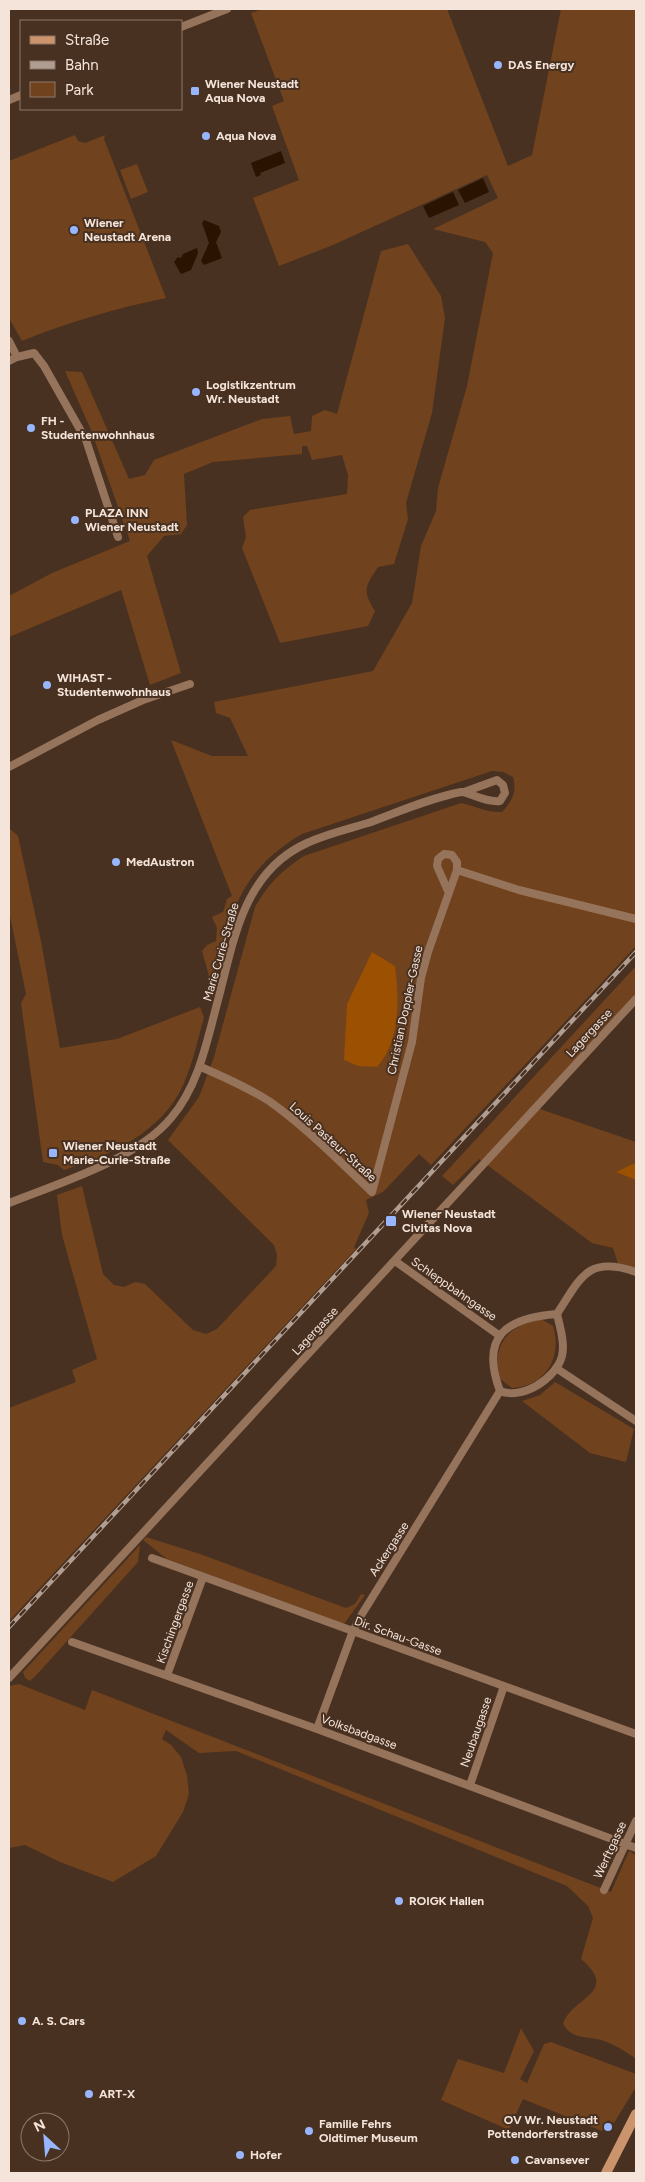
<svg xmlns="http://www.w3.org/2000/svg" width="645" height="2182" font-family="Figtree,sans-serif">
  <rect width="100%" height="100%" fill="#493121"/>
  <path fill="#70421d" d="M263,9H447L508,166L532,155L561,9H636V946L431,1165L419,1154L383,1192L366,1200L369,1213L354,1247L356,1249L9,1621V1408L76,1382L72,1370L97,1359L62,1235L57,1195L82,1186L103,1274L114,1285L124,1287L135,1282L145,1284L193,1330L206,1334L217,1329L276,1266L277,1255L274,1245L168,1140L199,1097L214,1057L255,907C269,883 281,871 304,856L461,803C475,806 487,813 502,812C512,801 517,793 513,777L503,772L492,771L302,834C238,872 232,912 214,979L209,976L202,951L207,945L216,941L217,928L212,917L223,912L227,899L232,896L171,740L212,756H248L230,718L216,713L214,702L373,671L412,603L421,546L436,511L438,488L467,386L493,253L485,242L433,229L498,198L487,175L333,245L279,266L253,198L299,180L272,106L284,101L251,13Z
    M75,135L78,141L85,143L105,135L104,139L166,298C117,308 68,322 22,341L9,318V161Z
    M137,164L148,192L131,199L120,170Z
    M408,244L441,296L445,318L432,413L406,503L408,519L394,564L378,567C365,587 362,590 375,611L368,626L280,643L242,548L246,537L243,517L250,510L347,494L348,475L342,455L312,460L307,446H302V454L213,462L184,474L187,525L181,534L164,536L147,556L181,673L150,685L121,590L9,637V596L52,573L130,541L91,430L65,371L82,372L129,479L145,475L154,460L262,419L290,416L294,434L311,431L312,416L325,410L337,414L381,251Z
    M9,828L18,836L41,941L60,1048L117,1039L200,1007L204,1017C198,1039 193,1062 184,1083C163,1132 111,1155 64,1170L58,1165L43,1162L21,1003L26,994L9,911Z
    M636,966V1000L537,1108L636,1142V1268L618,1264L613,1248L592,1243L479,1159L453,1185L442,1176Z
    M536,1320H543L553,1326C563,1357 545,1387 512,1388L500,1379C492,1347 505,1328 536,1320Z
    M555,1382L634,1429L626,1462L590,1453L522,1401L540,1395Z
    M146,1537L200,1554L346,1608L355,1604L361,1594L365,1595L344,1624L167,1559L143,1540Z
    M140,1545L138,1562L42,1669L30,1681L25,1678L23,1672Z
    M19,1684L85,1710L92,1690L611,1892L629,1851L636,1855V2059C627,2052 612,2043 601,2040C585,2036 573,2040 563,2024C571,1997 621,1993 581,1959L593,1918L588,1906L567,1886L236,1751L199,1753L166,1730L162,1739L171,1745L181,1757L187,1775L189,1794L183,1812L156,1856L113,1882L60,1862L25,1845L9,1848V1686Z
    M521,2028L534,2051L520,2079L527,2083L544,2044L551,2042L636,2074V2087L614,2123L608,2120L602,2131L523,2099L509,2130L441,2100L458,2059L504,2073Z"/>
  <path fill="#9c5001" d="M372,952L395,966C399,1000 401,1040 377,1067L358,1066L344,1060L347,1004Z
    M633,1164H636V1180L616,1172Z"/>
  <path fill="#2b1301" d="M281,151L285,163L260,173L261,175L256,177L251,163Z
    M483,178L489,192L465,203L458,190Z
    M453,192L459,205L429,218L423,206Z
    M204,220L219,226L221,232L216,242L222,258L204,265L201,261L209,243L202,223Z
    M197,248L198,253L191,270L181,274L174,262L178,257L181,258L183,254Z"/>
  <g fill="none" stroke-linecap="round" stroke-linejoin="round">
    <path stroke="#96735b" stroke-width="8" d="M181,27L227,9
      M9,100L21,95
      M9,341L17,357
      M9,361L17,357L34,353L44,366L86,440L118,537
      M9,767L98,720L143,700L190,684
      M457,870L519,890L636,919
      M201,1067C224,1077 247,1087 269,1101C306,1127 339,1161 372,1192L412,1042L421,978L428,952L457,870V862L452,855L444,854L438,859L437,866L448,891
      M9,1203C59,1183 136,1160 171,1118C199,1085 207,1041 218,1000C234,940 243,872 307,843C326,834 348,829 368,823C398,812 430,798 461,792C467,791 485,803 500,801L505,793L503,785L497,780L464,792
      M395,1261L500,1336
      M557,1314C560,1327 565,1343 562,1356C556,1379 522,1400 500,1391C480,1337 505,1318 557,1314Z
      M557,1314C581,1277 588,1255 636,1272
      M556,1368L636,1421
      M152,1558L636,1734
      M72,1642L317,1729L636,1848
      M167,1675L203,1577
      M9,1678L636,999
      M317,1729L353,1631L362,1614L500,1391
      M470,1785L504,1686
      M604,1890L636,1821"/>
    <path stroke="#cb946d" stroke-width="10" d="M606,2173L636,2114"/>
    <defs>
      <path id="rail" d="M9,1627L636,952"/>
    </defs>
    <use href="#rail" stroke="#b19e92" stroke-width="4.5"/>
    <use href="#rail" stroke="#493121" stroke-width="2.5" stroke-dasharray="8" stroke-linecap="butt"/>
  </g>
  <g fill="#97b6fd" stroke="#493121" stroke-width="2">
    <circle cx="498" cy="65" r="5"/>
    <rect x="190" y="86" width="10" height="10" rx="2.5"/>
    <circle cx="206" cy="136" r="5"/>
    <circle cx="74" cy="230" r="5"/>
    <circle cx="196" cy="392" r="5"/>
    <circle cx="31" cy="428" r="5"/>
    <circle cx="75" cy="520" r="5"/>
    <circle cx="47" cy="685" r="5"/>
    <circle cx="116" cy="862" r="5"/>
    <rect x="48" y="1148" width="10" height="10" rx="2.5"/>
    <rect x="385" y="1215" width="12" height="12" rx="2.5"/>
    <circle cx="399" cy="1901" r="5"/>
    <circle cx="22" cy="2021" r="5"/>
    <circle cx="89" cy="2094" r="5"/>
    <circle cx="608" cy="2127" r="5"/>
    <circle cx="309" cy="2131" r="5"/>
    <circle cx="240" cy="2155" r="5"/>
    <circle cx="515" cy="2160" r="5"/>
  </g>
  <g text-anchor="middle" stroke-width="4" stroke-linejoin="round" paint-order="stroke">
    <g font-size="12" font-weight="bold" fill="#f4e4da" stroke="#493121" text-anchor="start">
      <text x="508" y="69">DAS Energy</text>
      <text x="205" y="88">Wiener Neustadt<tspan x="205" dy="14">Aqua Nova</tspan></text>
      <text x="216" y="140">Aqua Nova</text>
      <text x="84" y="227">Wiener<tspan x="84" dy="14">Neustadt Arena</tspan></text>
      <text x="206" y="389">Logistikzentrum<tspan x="206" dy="14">Wr. Neustadt</tspan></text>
      <text x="41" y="425">FH -<tspan x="41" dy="14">Studentenwohnhaus</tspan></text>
      <text x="85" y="517">PLAZA INN<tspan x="85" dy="14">Wiener Neustadt</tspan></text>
      <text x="57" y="682">WIHAST -<tspan x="57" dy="14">Studentenwohnhaus</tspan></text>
      <text x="126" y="866">MedAustron</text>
      <text x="63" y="1150">Wiener Neustadt<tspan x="63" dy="14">Marie-Curie-Straße</tspan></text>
      <text x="402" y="1218">Wiener Neustadt<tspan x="402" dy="14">Civitas Nova</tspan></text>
      <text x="409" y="1905">ROIGK Hallen</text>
      <text x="32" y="2025">A. S. Cars</text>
      <text x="99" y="2098">ART-X</text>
      <text x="598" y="2124" text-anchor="end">OV Wr. Neustadt<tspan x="598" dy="14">Pottendorferstrasse</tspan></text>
      <text x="319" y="2128">Familie Fehrs<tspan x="319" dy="14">Oldtimer Museum</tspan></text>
      <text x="250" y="2159">Hofer</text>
      <text x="525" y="2164">Cavansever</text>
    </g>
    <g font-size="12" fill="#f4e4da" stroke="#493121">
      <text transform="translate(221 952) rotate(-74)" y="4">Marie Curie-Straße</text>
      <text transform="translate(405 1010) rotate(-78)" y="4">Christian Doppler-Gasse</text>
      <text transform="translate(589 1033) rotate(-47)" y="4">Lagergasse</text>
      <text transform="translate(333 1142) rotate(42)" y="4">Louis Pasteur-Straße</text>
      <text transform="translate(454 1289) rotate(35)" y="4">Schleppbahngasse</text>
      <text transform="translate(315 1331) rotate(-47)" y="4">Lagergasse</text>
      <text transform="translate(389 1549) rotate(-57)" y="4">Ackergasse</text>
      <text transform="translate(175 1622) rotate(-70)" y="4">Kischingergasse</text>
      <text transform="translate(398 1636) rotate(20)" y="4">Dir. Schau-Gasse</text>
      <text transform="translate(359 1732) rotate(20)" y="4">Volksbadgasse</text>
      <text transform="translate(476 1732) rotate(-71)" y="4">Neubaugasse</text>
      <text transform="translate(610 1850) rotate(-65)" y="4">Werftgasse</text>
    </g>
  </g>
  <rect width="645" height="2182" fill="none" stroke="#f4e4da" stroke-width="20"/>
  <rect x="20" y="20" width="162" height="90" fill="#493121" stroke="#8d796b"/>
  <rect x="30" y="36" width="25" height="8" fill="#cb946d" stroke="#8d796b"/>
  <text x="65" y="45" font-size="15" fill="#f4e4da">Straße</text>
  <rect x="30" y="61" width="25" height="8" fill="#b19e92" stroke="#8d796b"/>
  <text x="65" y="70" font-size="15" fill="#f4e4da">Bahn</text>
  <rect x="30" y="82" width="25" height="15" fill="#70421d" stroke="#8d796b"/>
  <text x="65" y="95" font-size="15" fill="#f4e4da">Park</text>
  <g transform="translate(45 2137) rotate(334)"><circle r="24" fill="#493121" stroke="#8d796b"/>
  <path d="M0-4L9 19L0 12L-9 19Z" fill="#97b6fd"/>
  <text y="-8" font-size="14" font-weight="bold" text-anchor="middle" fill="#f4e4da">N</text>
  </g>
</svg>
